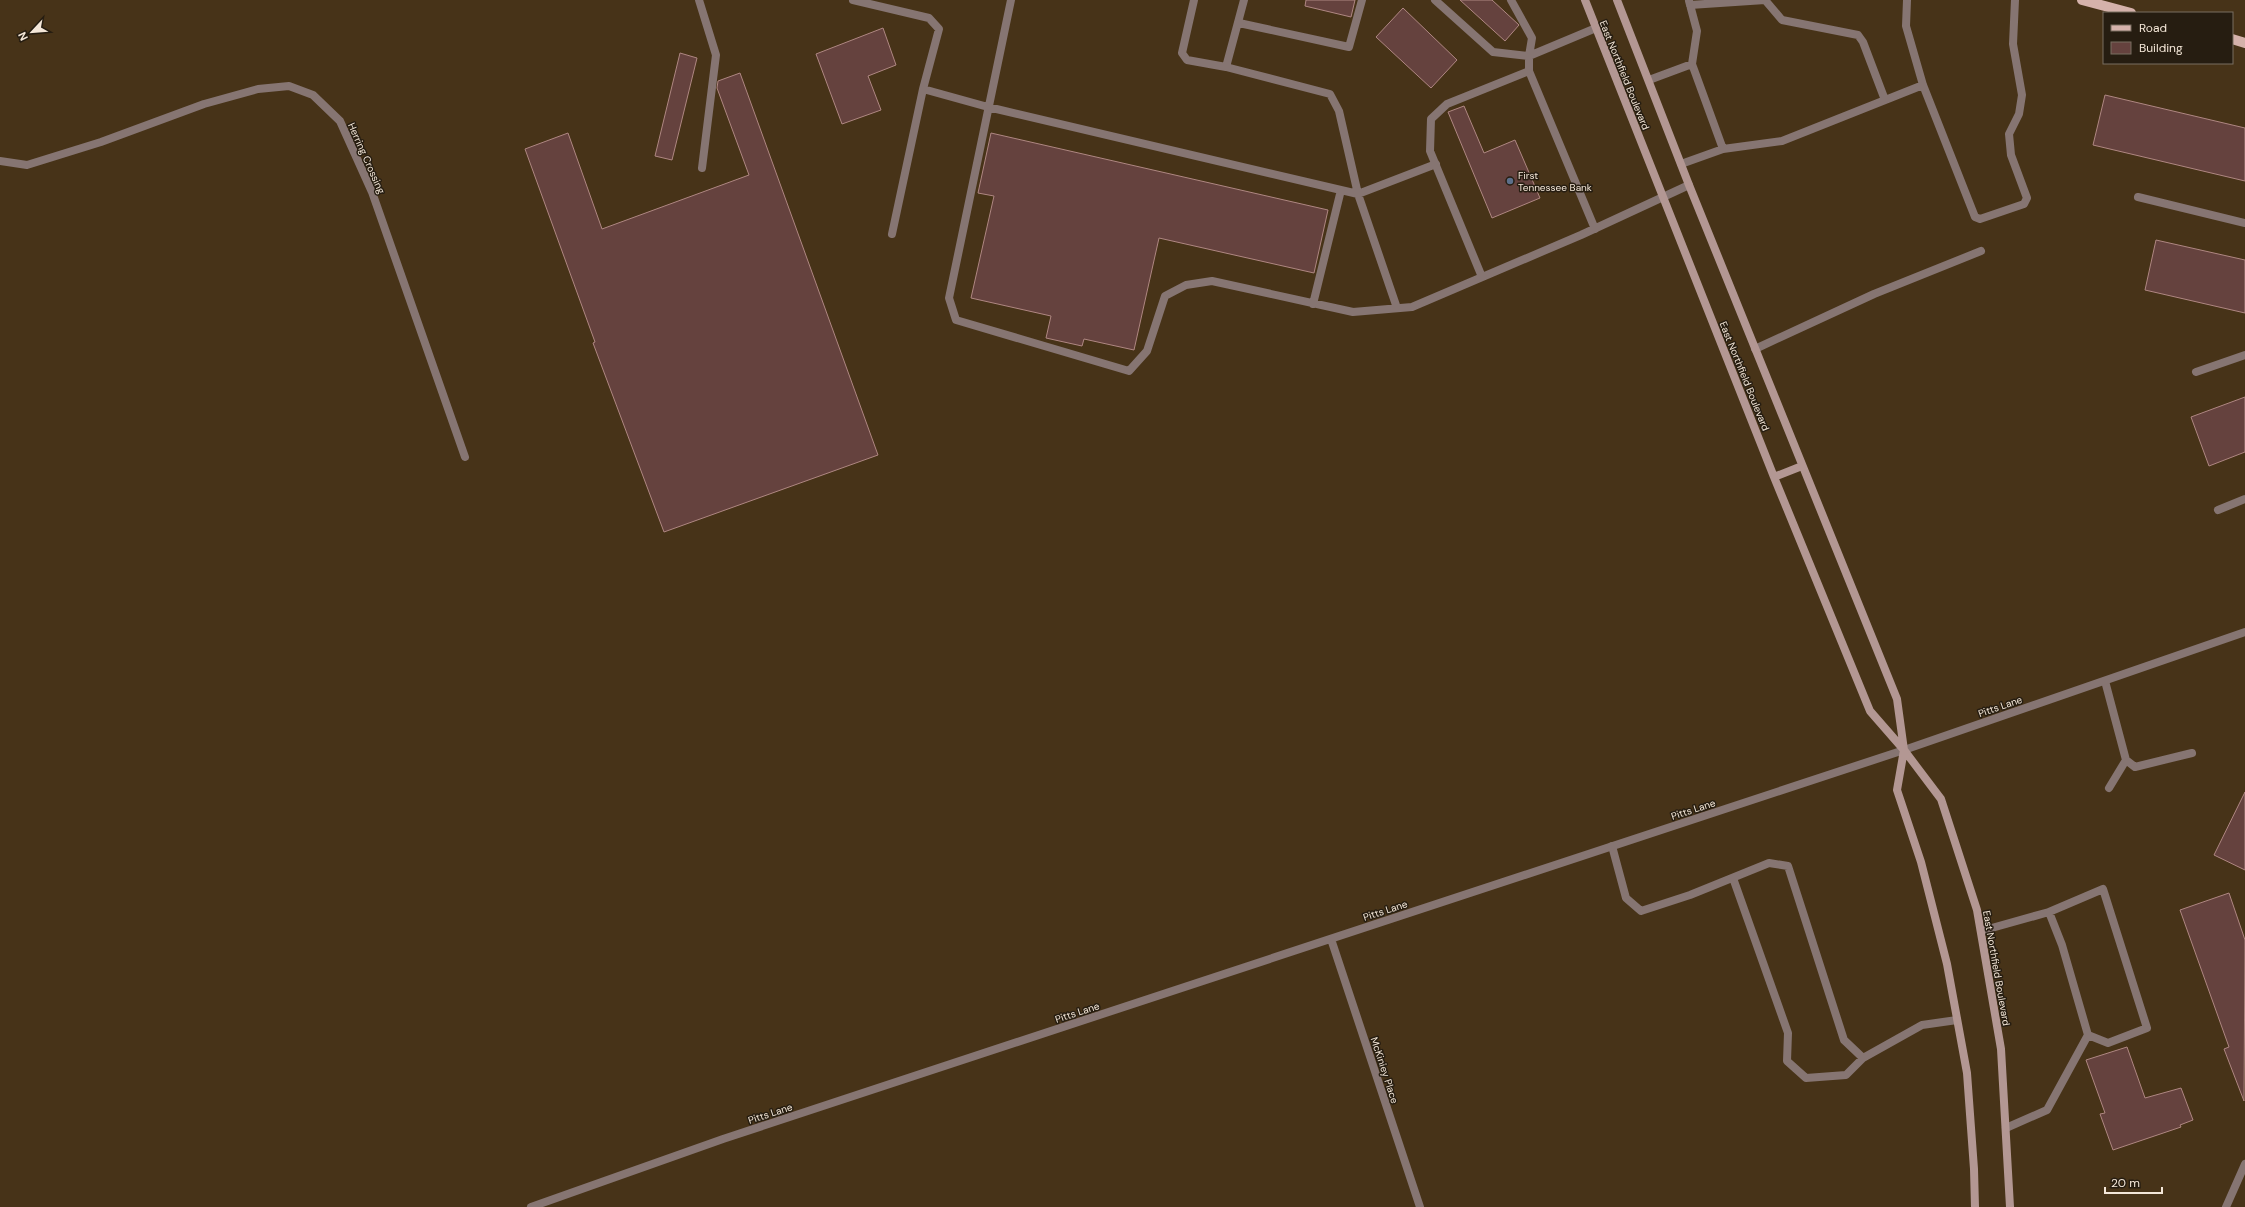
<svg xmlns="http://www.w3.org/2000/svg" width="2245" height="1207" font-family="'DM Sans',sans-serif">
  <rect width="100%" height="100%" fill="#473318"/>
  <path fill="#65423e" stroke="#af8782" d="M1306,0H1355L1351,17L1305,6Z
    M1460,0H1492L1519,25L1505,41Z
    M1403,8L1457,60L1431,88L1376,37Z
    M883,28L896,65L868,76L881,110L842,124L816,54Z
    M680,53L697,58L672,160L655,156Z
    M740,73L878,455L664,532L593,343L595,342L525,149L568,133L602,229L749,175L717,88L718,81Z
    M2105,95L2245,128V181L2093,145Z
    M1464,106L1484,153L1515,140L1540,198L1492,218L1448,112Z
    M991,133L1328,210L1314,273L1159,238L1134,350L1084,339L1082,346L1046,338L1051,316L971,298L994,196L978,193Z
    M2156,240L2245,260V313L2145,290Z
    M2245,397V452L2209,466L2191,417Z
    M2245,792V870L2214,855Z
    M2229,893L2245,940L2244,1101L2224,1049L2229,1047L2180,910Z
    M2127,1047L2145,1098L2181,1088L2193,1120L2180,1125L2181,1127L2113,1150L2100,1114L2105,1113L2086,1060Z"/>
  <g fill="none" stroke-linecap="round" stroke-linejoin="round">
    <path stroke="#867572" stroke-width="8" d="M699,0L716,55L702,168
      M853,0L929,18L939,29L923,89L988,107L1358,194L1436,164
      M1011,0L949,298L956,320L1129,371L1147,351L1165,296L1186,285L1212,281L1353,312L1412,307L1581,235L1689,185
      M1194,0L1182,53L1187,60L1226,67
      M1244,0L1226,67L1330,94L1339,111L1358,194L1397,308
      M1435,0L1493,52L1529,56L1596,28
      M1511,0L1532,38L1529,56V71L1595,229
      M1907,0L1906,26L1923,85L1975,217L1980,219L2024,204L2027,198L2011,155L2009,134L2019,114L2022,95L2013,44L2015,0
      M1689,1L1697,31L1692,64
      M1690,5L1765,0L1782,20L1858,35L1863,42L1885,100
      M1239,23L1349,47L1362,0
      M1649,80L1692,64L1723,149
      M1681,164L1723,149L1782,141L1923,85
      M2138,197L2245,223
      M892,234L923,89
      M1482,277L1430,151L1431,119L1447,104L1529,71
      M1313,304L1341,190
      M1755,349L1874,294L1981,251
      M2196,372L2245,355
      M2218,510L2245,499
      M2105,681L2126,760L2135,767L2192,753
      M2109,788L2126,760
      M1612,846L1626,898L1641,911L1690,895L1769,863L1788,866L1844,1040L1863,1058L1922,1025L1957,1020
      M1733,878L1788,1033L1787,1061L1806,1078L1846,1075L1863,1058
      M2049,912L2103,889L2147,1028L2108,1043L2088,1035
      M1981,931L2049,912L2062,945L2088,1035L2047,1110L2006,1128
      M2226,1207L2245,1164"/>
    <path stroke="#867572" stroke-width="8" d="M0,161L27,165L101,142L204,104L258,89L289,86L313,95L340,121L372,192L465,457
      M1331,939L1420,1207
      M531,1207L723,1139L1904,750L2245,632"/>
    <path stroke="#b39793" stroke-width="8" d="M1585,0L1774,477L1870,711L1904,750L1941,799L1977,910L2001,1049L2010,1207
      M1617,0L1689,185L1897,699L1904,750L1897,790L1921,862L1947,964L1967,1073L1974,1169L1975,1207
      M1774,477L1802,466"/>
    <path stroke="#d5b2ab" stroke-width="10" d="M2082,0L2131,13
      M2232,39L2245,43"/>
  </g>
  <circle fill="#5c6f8a" stroke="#261d11" stroke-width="1.5" cx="1510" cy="181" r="4"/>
  <g text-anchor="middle" stroke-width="3" stroke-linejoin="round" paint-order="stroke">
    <g font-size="10" fill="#f4e7d8" stroke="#261d11">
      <text transform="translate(1625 75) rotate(68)" y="4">East Northfield Boulevard</text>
      <text transform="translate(367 158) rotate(66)" y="4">Herring Crossing</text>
      <text transform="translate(1745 376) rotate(68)" y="4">East Northfield Boulevard</text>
      <text transform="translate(2000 706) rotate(-19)" y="4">Pitts Lane</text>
      <text transform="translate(1693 809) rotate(-18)" y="4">Pitts Lane</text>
      <text transform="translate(1385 910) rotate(-18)" y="4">Pitts Lane</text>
      <text transform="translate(1997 968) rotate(80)" y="4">East Northfield Boulevard</text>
      <text transform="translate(1077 1012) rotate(-18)" y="4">Pitts Lane</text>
      <text transform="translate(1385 1070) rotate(72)" y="4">McKiniey Place</text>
      <text transform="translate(770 1113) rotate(-18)" y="4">Pitts Lane</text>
    </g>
    <g font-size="10" fill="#f4e7d8" stroke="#261d11" text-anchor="start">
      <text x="1518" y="179">First<tspan x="1518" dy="12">Tennessee Bank</tspan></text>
    </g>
  </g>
  <rect x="2103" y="12" width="130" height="52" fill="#261d11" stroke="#786e61"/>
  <rect x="2111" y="25" width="20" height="6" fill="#d5b2ab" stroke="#786e61"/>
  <text x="2139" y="32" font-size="12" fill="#f4e7d8">Road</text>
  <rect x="2111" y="42" width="20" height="12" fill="#65423e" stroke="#786e61"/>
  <text x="2139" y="52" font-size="12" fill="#f4e7d8">Building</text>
  <g transform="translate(32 32) rotate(244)" stroke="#261d11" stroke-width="3" paint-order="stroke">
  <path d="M0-3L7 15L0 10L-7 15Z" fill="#f4e7d8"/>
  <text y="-6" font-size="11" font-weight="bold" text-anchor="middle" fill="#f4e7d8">N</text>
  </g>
  <path d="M2105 1187v6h57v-6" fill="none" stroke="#f4e7d8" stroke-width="2"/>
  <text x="2111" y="1187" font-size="12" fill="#f4e7d8" stroke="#261d11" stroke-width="3" paint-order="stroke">20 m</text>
</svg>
